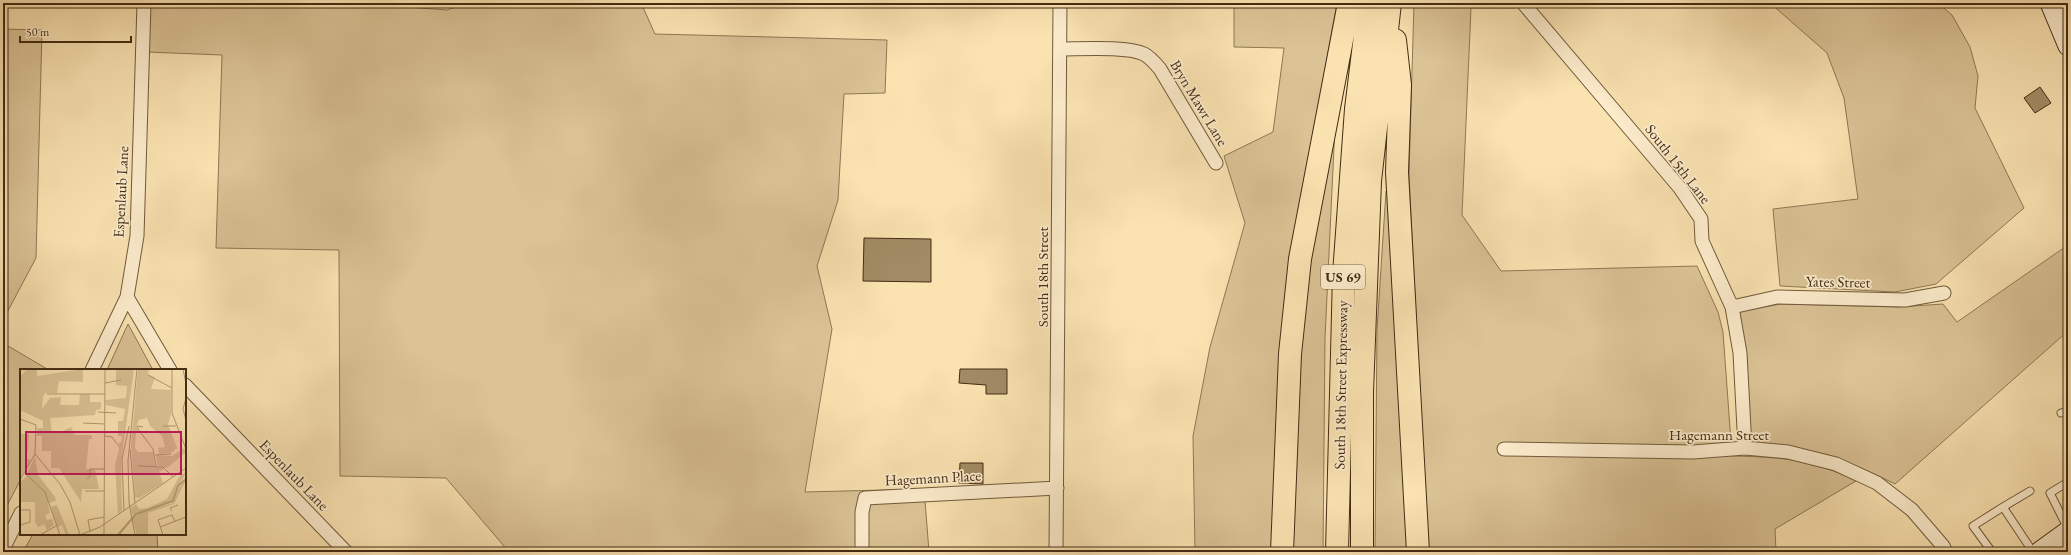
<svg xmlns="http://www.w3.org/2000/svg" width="2071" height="555" font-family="'EB Garamond',serif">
  <rect width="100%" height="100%" fill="#fae2b1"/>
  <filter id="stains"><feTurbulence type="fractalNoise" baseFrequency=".005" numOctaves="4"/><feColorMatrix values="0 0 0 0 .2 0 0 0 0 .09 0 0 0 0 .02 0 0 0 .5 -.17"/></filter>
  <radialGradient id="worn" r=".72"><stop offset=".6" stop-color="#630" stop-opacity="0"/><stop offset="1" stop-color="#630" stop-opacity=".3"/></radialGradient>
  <path fill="#dbc396" stroke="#8e7854" d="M150,3H353L447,10L466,3H641L655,34L887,40L885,93L844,94L838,200L817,266L832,329L805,492L922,489L925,500L929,552H509L446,478L340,476L339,250L216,248L222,55L147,52Z
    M1234,3H1337L1290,265C1277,360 1275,456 1272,552H1195L1193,436L1210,347L1245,223L1224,156L1273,132L1284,48L1234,47Z
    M1414,3H1512L1515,8H1471L1462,215L1501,271L1697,266L1718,312L1723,332L1732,456C1781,457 1812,459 1856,481L1775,529L1776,552H1428L1409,175Z
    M1770,3H1938L1952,15L1970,47L1978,76L1975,108L2024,208L1936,284L1895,292L1780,286L1773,209L1858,199L1844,98L1827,53Z
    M3,29L42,30L36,258L3,320Z
    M1335,126L1325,338L1323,552H1289L1304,279Z
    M1386,191L1393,192L1411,552H1375L1377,330Z
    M2068,245V331L1895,484C1867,470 1839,457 1809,451C1789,447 1767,448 1749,438L1737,312L1781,304L1898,307L1943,304L1957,322Z
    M128,324L153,370H107Z
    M3,343L49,370H21V479L3,513Z
    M33,534H157L158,552H23Z"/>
  <path fill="#a28b65" stroke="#422c13" d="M2040,87L2051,103L2035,113L2024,98Z
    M864,238L931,239V282L863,281Z
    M960,369H1007V394H986V385L959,383Z
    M960,463H983V484L959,483Z"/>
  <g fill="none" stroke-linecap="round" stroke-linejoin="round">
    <defs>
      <path id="lane" d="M2061,413L2068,411
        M2068,482L2050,493L2068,529
        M2030,491L2003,507L2033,552
        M1992,552L1973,526L2003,507"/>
      <path id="street" d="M1523,3L1680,188L1701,219L1702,241L1732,307L1740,353L1745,448
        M1060,49C1081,49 1127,46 1144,54C1151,58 1155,63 1160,69L1216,163
        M127,297L170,370
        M1732,307L1777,297L1905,300L1944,293
        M92,370L127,297L137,236L144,3
        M185,385L346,552
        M1504,449L1693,452L1745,448L1788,452L1836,464L1877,483L1912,510L1943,546L1946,552
        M3,549L21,513
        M862,552V512L865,498L1057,488
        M1056,552L1060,3"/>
      <path id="secondary" d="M2050,3L2068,46
        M2039,552L2068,531"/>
      <path id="highway" d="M1395,40L1400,85L1397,172L1418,552
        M1282,552L1290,354L1300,259L1349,3
        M1337,552L1344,274L1356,109L1369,3
        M1362,552V392L1370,181L1390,3"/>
    </defs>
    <use href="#lane" stroke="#705a3a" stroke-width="9"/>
    <use href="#street" stroke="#705a3a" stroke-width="15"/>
    <use href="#secondary" stroke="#422c13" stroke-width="21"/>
    <use href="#highway" stroke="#422c13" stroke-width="24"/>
    <use href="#lane" stroke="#fceccc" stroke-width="7"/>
    <use href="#street" stroke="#fceccc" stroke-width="13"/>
    <use href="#secondary" stroke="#fceccc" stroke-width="19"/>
    <use href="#highway" stroke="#fae2b1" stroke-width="22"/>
  </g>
  <g text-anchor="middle" stroke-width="3.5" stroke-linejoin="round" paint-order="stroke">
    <rect fill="#fceccc" stroke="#7a664a" stroke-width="1" x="1321" y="265" width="44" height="24" rx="3"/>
    <g font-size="14" font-weight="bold" fill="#422c13">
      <text x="1343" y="282">US 69</text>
    </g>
    <g font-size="15" fill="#422c13" stroke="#fceccc">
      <text transform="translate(1199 103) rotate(59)" y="5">Bryn Mawr Lane</text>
      <text transform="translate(1678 164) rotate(52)" y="5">South 15th Lane</text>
      <text transform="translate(121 192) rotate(-87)" y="5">Espenlaub Lane</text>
      <text transform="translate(1043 277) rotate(-90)" y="5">South 18th Street</text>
      <text transform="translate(1838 282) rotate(1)" y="5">Yates Street</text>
      <text transform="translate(1341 385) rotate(-89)" y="5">South 18th Street Expressway</text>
      <text x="1719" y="440">Hagemann Street</text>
      <text transform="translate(294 475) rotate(46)" y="5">Espenlaub Lane</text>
      <text transform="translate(933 478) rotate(-3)" y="5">Hagemann Place</text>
    </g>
  </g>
  <g transform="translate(20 369)">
    <rect width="166" height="166" fill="#fae2b1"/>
    <path d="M17,0V7L63,0V13L39,12L37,24H26L23,27L22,40L30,29L41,28L40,36H59L60,25H70V33H81V40L76,41L75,46L30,49L32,63L39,64L51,58L55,66H72V70H69L66,100H75L79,120H62L61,133L39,99H31V82H22V67H17V59H23V52L0,41V7L7,1ZM96,0H114L101,93L102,141L98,145L95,96L99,80L97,75L101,73L102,67H98V52H103L105,40L86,36L85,31L106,29L107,17L96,16ZM118,0H129L128,6L135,8L131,20L151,21V46L148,55L157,79L151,84L139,85L138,79L145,78L142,67L130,57L127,49L119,51L116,58L119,64H116L115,79L118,83H133L135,97L145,99L139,103L143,114L119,129L115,128L111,76ZM0,65H9L8,82L5,88L11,92L0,109ZM164,79L166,83L147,99L137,96L136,86L152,87ZM15,87L18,106L35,128L36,132L28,134L30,144L25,146L27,151L32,150L34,156L27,161L24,155L18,158L15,153V133H0V113L6,108ZM166,103L152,132L112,146L111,139L116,135L119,140L128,139L147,130L159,108ZM166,111L154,135L128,144V166H117L112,150L120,144L153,134L159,119ZM37,136L49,166H46L42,156L37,158L31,138Z" fill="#dbc396"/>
    <path fill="none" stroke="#bba47b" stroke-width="2" d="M98,166L116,145L153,132L158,117L166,110"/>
    <path fill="none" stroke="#b09972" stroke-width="1" d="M152,0V44L166,80M163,0L166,15M128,6L152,19M85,14L101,11M27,25H85M166,29L163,40L166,51M78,43L96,44M0,50L16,56L15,85L40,115L50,133L60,166M63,54L85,55M143,57H156M123,58L117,57L118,60L133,80L136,97M85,67L92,68L97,75M110,80L115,134M135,86L151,85M118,97L143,98L153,108M6,105L25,123L40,166M67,110L70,108V100H85M0,111L15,85M65,122H84M0,141H10V153L0,156M104,142L102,90L109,57M152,142L150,139L158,136M140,158L166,148M70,162L68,151L84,148M20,166L36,157M60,166L80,158L166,99M84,166L85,0M115,166L109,134L108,92L117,0M143,166L138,151L152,146L155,153"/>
    <path fill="#c2185b" fill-opacity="0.15" stroke="#c2185b" stroke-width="2" d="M6,63H161V105H6Z"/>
    <rect width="166" height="166" fill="none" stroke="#422c13" stroke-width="2"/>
  </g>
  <rect width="2071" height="555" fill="none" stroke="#fae2b1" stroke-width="16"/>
  <rect x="4" y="4" width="2063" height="547" fill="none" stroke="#422c13" stroke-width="2"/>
  <rect x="8" y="8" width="2055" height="539" fill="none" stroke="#422c13"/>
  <path d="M20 36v6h111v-6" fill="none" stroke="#422c13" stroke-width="2"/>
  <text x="26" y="36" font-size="12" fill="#422c13" stroke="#fceccc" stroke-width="3" paint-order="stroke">50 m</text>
  <rect width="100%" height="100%" filter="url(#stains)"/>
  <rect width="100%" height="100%" fill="url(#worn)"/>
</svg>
